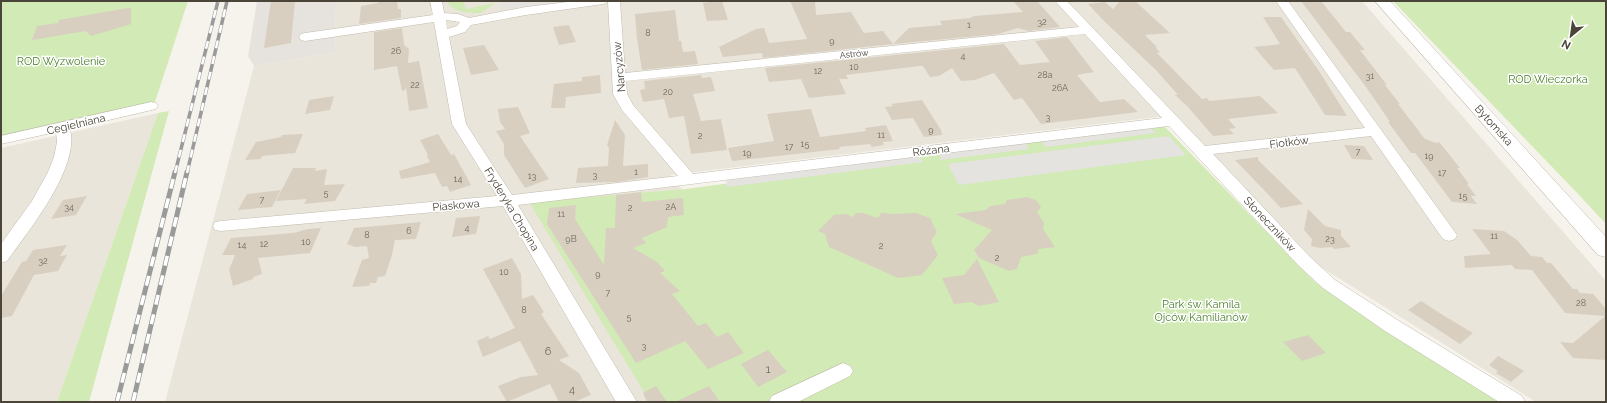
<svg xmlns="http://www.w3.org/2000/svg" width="1607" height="403" font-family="Raleway,sans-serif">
  <rect width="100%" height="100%" fill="#f6f3ec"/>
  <path fill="#eae5da" d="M336,1H1362L1606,281V402H1536L1313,262L1174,115L670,175L866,402H165L254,66L335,52Z
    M158,113L57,402H1V148Z"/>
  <path fill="#e6e2dd" d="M257,1H336L335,52L254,66L248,56Z"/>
  <path fill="#d2eab5" d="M1,1H188L155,102L1,136Z
    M447,1H463L466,9L495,3L481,13C470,13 452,13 447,1Z
    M1393,1H1606V224L1579,195Z
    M169,111L89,402H57L158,113Z
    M1163,125L1315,282L1500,402H650L529,202L686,189Z"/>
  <path fill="#e5e3e0" d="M503,1H582L501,11L499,4Z
    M1150,127L1156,133L1045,147L1041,140Z
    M1169,136L1186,155L959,185L948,164Z
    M1025,142L1029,149L940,160L941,153Z
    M917,156L924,162L727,187L726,180Z"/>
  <path fill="#d8cfc1" d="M271,1H295L291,43L264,48Z
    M378,1H397L398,9H401V18L359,24L361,6L378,3Z
    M714,1H722L728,20L707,21L703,3Z
    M790,1H815L816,15L851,12L864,33L883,31L893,44L763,58L762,53L723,57L719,47L756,29L764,28L769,43L807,39Z
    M1013,1H1037L1060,27L1028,31L1018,28L998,34L893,44L909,28L942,25L940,21L970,18L974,16L1023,12Z
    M1120,1H1135L1170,33L1145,35L1157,47H1155L1160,52L1157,53L1202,99L1207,98L1209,101L1260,96L1278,113L1228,119L1236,128L1229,129L1234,134L1213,136L1188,107L1175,95H1178L1156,70L1104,21L1088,4L1105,2L1113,9Z
    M1301,1H1321L1346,32H1350L1365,50H1360L1387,85L1384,84L1400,104H1398L1425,139L1436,143L1439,142L1460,168H1457L1469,184H1467L1476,196H1471L1477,204L1452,202L1422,162L1415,153H1411L1388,122H1390L1366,87Z
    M128,8H131V24L91,36L86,31L32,40L37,26L58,23L59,20Z
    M675,10L679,41H681L683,52L695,51L698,64L642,70L637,39L635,14Z
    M1263,17H1281L1319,71L1347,116L1325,115L1295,68L1274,70L1254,47L1280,44Z
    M569,25L576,42L559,45L553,27Z
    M402,28L404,45L409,49L408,63L419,61L428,108L409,111L406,86L405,90L402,91L397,66L374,70V32Z
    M1067,37L1094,72L1077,75L1100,102L1124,99L1138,112L1041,124L1022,98L1014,100L994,73L975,80L961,81L952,68L939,76L930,77L923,66H920L846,75L848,79H839L846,94L809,98L801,79L769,82L765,68L1004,44L1020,65L1050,62L1035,41Z
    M484,45L499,70L471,75L463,48Z
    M600,75L601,93L566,97L565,108H551L554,84L582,81V77Z
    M701,75L702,78L711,77L715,91L693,94L701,121L721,119L727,150L691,154L684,116L669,118L664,99L643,102L640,90L645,89L644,81Z
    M334,96L330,110L305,114L309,100Z
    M922,100L941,130L942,135L924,137L913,118L892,120L885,107L893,106L891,104Z
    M518,107L530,133L520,136L549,179L525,188L504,155V144L496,131L505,129L500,122L498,109Z
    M811,109L820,137L866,131L865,128L886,125L893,141L883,142L884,145L872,147L870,144L839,147L840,149L732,161L728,148L774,141L767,114Z
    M615,120L625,135L623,166L648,164V177L617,182L576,183L578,168L608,166L609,148L607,145Z
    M303,134L295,153L262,156L261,159L245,160L256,142L281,137L282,135Z
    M438,134L451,155L454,154L471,185L450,192L447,186L442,187L435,173L401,179L399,171L430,162L427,156L428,155L420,140Z
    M1344,145L1364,146L1373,160L1352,159Z
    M1258,157V160L1303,204L1281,208L1235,160Z
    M293,168H316L315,171L327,169L324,185L345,184L335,201L304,204L307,199L276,201Z
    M281,190L272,207L238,210L247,194Z
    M641,192L642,202L683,198L684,215L668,217L667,227L642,238L646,243L633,248L657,262L665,271L660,273L680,291L672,294L698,326L706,323L717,337L728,332L744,353L708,369L685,341L636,363L547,224L549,208L576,205L575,219L604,265L606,228H615L616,195Z
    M87,196L76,215L51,219L63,200Z
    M1027,197L1036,200L1041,207L1037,212L1044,223L1043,229L1055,247L1039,249L1037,254L1021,257L1017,269L1009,271L979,258L974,250L992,230L955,214L986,210L990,206L1005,204L1007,200Z
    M1308,209L1325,226L1341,230V236L1351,247L1334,249L1332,247L1320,248L1311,246L1312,239L1304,230Z
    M856,213H863L878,218L881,213H886L890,214L916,213L930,218L937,232L931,241L938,255L922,275L898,278L829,247L825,234L818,231L834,215L846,214L853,217Z
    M480,216L476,234L452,237L456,218Z
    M421,222L416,239L395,240L392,255L385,276L378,277L376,283H370L369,286L352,287L362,260L369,258L367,246L355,247L347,244L354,228Z
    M321,228L310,253L258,258L262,274L253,277V279L233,286L229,270L235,255H222L231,238L293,233L308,229Z
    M1472,229L1504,231L1517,240L1531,256L1542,257L1547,263H1551L1573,289H1577L1580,293L1593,294L1606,309V360L1573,358L1560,342L1573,343L1605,316L1565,313L1532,270L1515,269L1512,265L1465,268L1464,256L1491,254Z
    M67,245L60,256L67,255L58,271L34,275L12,316L1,318V296L22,262L26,261L33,250Z
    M512,258L521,274L522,299L533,295L544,312L541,314L569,356L559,360L579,373L591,395L574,402H559L550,384L507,402L498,386L521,377L538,375L520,341L483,357L477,341L488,336L490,339L515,328L483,269Z
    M977,259L999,302L979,306L971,302L954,304L942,278L964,275Z
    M1421,301L1446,317L1473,333L1460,344L1408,310Z
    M1308,335L1326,353L1302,361L1283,342Z
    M768,350L787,372L758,387L741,364Z
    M1498,356L1524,371L1511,382L1496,373L1498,371L1489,365Z
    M656,386L667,402H647L643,393Z
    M709,386L720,402H675Z"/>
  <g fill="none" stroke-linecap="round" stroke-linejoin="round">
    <defs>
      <path id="minor" d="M430,1H442L444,13L458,14L469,18L526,7L576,1H620L625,73L1079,27L1055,1H1067L1205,146L1365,128L1276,1H1288L1457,235L1455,239L1449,241L1443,239L1371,136L1213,154L1310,257L1335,280L1399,321L1522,396L1525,402H1499L1385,331L1323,288L1298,265L1169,126L518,205L637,402H616L503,206L221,231L215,230L213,226L215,222L221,221L497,196L452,124L434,22L305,41L301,40L299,37L301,34L305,33L433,15ZM608,2L613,94L622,110L678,176L512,195L466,124L449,37L465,32L471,25L526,15L603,4ZM446,20L460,22L457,26L447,29ZM1085,34L1162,118L693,174L633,105L627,94L626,81Z
        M151,102L156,103L158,106L156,109L70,129C80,168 29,230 7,261L1,263V244L32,201L48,172L54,157L57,142L56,132L1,144V136Z
        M843,363L850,366L853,371L850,376L798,402H769L772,396Z"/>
      <path id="tertiary" d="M1375,1H1390L1606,237V257L1598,255Z"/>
    </defs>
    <use href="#minor" stroke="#c2bbae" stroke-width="1"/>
    <use href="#tertiary" stroke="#c2bbae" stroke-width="1"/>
    <use href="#minor" fill="#fff" fill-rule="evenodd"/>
    <use href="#tertiary" fill="#fff" fill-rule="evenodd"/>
    <defs>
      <path id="rail-far1" d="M175,173L218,1
        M187,173L227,1"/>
      <path id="rail" d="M117,402L175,172
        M133,402L187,172"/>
    </defs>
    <use href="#rail-far1" stroke="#9a9a9a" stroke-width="3.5"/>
    <use href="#rail" stroke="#9a9a9a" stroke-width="5"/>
    <use href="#rail-far1" stroke="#fff" stroke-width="2.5" stroke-dasharray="8" stroke-linecap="butt"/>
    <use href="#rail" stroke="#fff" stroke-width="3.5" stroke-dasharray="10" stroke-linecap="butt"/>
  </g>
  <g text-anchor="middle" stroke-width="3" stroke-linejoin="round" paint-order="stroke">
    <g font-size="9" fill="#6e675b">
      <text x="1042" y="25">32</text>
      <text x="969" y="28">1</text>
      <text x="648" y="36">8</text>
      <text x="832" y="44">9</text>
      <text x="396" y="54">26</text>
      <text x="963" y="59">4</text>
      <text x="854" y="70">10</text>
      <text x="818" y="74">12</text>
      <text x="1045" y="78">28a</text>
      <text x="1370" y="79">31</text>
      <text x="415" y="88">22</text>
      <text x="1060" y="91">26A</text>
      <text x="668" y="95">20</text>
      <text x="1048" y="120">3</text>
      <text x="931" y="133">9</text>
      <text x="881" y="138">11</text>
      <text x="700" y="139">2</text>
      <text x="805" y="147">15</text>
      <text x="789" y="150">17</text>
      <text x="1358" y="155">7</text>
      <text x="747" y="156">19</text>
      <text x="1429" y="159">19</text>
      <text x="636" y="175">1</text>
      <text x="1442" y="176">17</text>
      <text x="595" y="178">3</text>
      <text x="532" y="179">13</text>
      <text x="458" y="182">14</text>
      <text x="326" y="196">5</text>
      <text x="1463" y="199">15</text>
      <text x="262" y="203">7</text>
      <text x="69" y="210">34</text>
      <text x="671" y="210">2A</text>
      <text x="630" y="211">2</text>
      <text x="561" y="217">11</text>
      <text x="467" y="231">4</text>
      <text x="409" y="234">6</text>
      <text x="367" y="238">8</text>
      <text x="1494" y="239">11</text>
      <text x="571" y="242">9B</text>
      <text x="1330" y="242">23</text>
      <text x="306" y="245">10</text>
      <text x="264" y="247">12</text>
      <text x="242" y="248">14</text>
      <text x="881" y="249">2</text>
      <text x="997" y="261">2</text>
      <text x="43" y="264">32</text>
      <text x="504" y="275">10</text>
      <text x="598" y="277">9</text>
      <text x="608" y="296">7</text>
      <text x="1581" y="306">28</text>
      <text x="524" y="313">8</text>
      <text x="629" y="320">5</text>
      <text x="644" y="349">3</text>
    </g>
    <g font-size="9" fill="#4b4439" stroke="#fff">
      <text transform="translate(854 54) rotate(-6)" y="3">Astrów</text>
    </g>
    <g font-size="11" fill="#4a7f2a" stroke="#fff">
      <text x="61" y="65">ROD Wyzwolenie</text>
      <text x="1548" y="83">ROD Wieczorka</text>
      <text x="1201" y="308">Park św. Kamila<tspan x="1201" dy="13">Ojców Kamilianów</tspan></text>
    </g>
    <g font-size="11" fill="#4b4439" stroke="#fff">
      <text transform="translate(619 67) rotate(-95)" y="4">Narcyzów</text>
      <text transform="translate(76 124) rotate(-13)" y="4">Cegielniana</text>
      <text transform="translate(1494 125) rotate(48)" y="4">Bytomska</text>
      <text transform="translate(1289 142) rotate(-7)" y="4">Fiołków</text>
      <text transform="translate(931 150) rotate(-7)" y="4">Różana</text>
      <text transform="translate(456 205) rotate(-5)" y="4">Piaskowa</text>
      <text transform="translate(512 209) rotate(59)" y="4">Fryderyka Chopina</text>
      <text transform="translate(1270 224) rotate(47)" y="4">Słoneczników</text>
    </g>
    <g font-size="11" fill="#6e675b">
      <text x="548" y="355">6</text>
      <text x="768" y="373">1</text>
      <text x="572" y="393">4</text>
    </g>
  </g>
  <rect width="1607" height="403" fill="none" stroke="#4b4439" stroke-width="4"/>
  <g transform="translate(1571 36) rotate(209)" stroke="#ffffff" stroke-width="3" paint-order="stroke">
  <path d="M0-3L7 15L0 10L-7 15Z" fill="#4b4439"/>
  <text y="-6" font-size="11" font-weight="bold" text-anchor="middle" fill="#4b4439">N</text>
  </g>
</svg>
